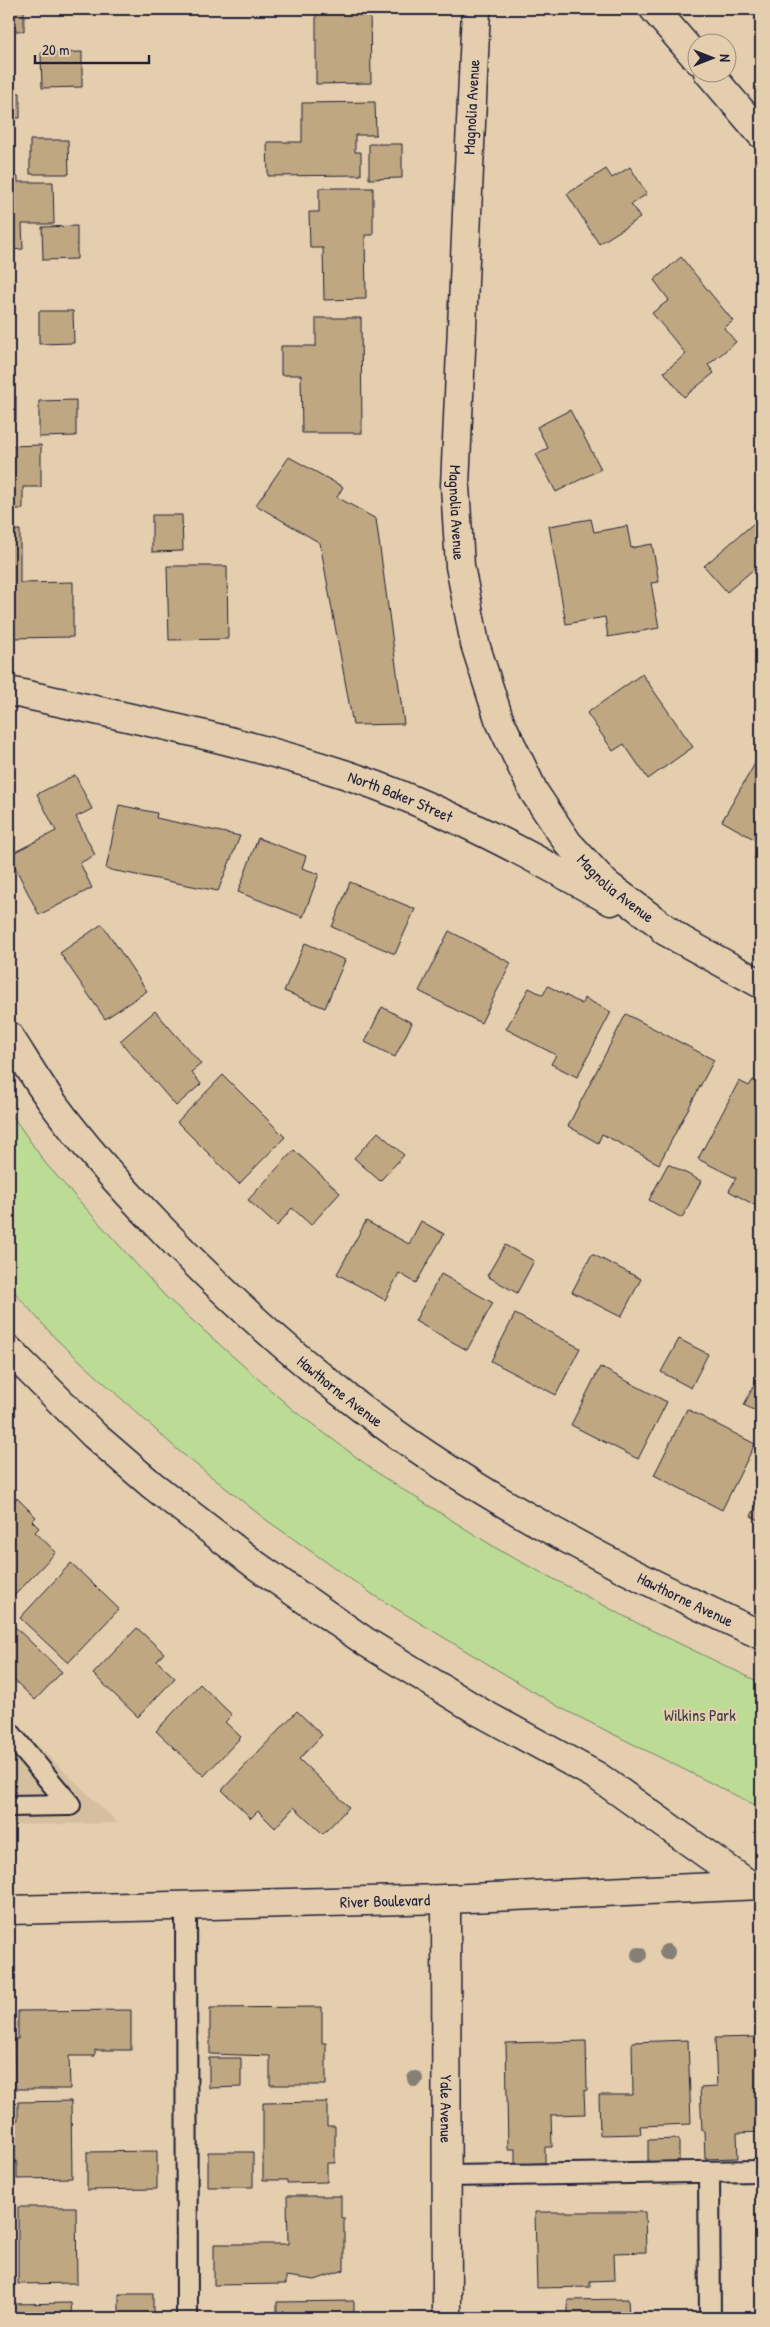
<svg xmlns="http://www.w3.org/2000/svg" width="770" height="2327" font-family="'Patrick Hand',sans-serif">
  <rect width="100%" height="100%" fill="#e4cead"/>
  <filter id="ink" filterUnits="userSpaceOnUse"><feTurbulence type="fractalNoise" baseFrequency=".02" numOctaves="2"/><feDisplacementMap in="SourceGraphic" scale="10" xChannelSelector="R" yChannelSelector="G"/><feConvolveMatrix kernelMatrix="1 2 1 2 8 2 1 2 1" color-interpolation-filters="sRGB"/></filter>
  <g filter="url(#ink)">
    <path fill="#d5bf9e" d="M9,1718L118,1823L9,1825Z"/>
    <path fill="#bcdc95" stroke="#6f7f68" d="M9,1111L46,1164L164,1295L292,1409L383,1477L504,1553L643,1626L761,1683V1808L559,1707L372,1594L265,1519L179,1451L56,1339L9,1286Z"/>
    <path fill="#bfa782" stroke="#22223b" d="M9,9H24V31H9Z
      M316,9H370L371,83L316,84Z
      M82,52V87L42,88L41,53Z
      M9,93H20V118H9Z
      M375,102L376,135H355V152H361V175L268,176L267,142H302V103Z
      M30,140H68L69,174H30Z
      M369,144H402V178L369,179Z
      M630,167L647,194L631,204L640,218L599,244L567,194L606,169L612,178Z
      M9,177H18V182H53L54,224H22L23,249L9,250Z
      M319,188H373V235H365L366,299L324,300L323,248H310L309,212H319Z
      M77,226V259L43,260L42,227Z
      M681,257L733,321L724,328L736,342L708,365L714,373L684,397L664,372L686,354L652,313L669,300L654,280Z
      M39,311H73L74,343L39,344Z
      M316,318H361L362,433H302L301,375H281V346H316Z
      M9,396H16V421H9Z
      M76,400V436L39,437V401Z
      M570,410L601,469L556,492L536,454L548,448L537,427Z
      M41,445V487H23V509H9V446Z
      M289,457L343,487L337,497L376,519L404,724L353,725L320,543L256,505Z
      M152,515H182L183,551L152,552Z
      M761,517V563L727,592L704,566Z
      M591,519L594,532L627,526L631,548L652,544L659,582L651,583L659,628L608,637L605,617L566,624L549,526Z
      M9,530H20V583L73,582V637L9,638Z
      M167,566H227L228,639L169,640Z
      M642,674L693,747L648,779L624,744L613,751L587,713Z
      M761,753V843L722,821Z
      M75,775L92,809L76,817L95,855L80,863L92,888L39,915L9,855L56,831L37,794Z
      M119,805L157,813L156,818L240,836L218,891L106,869Z
      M258,838L306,856L302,868L319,874L303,917L238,892Z
      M761,845V862L754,858Z
      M350,882L415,909L395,954L332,927Z
      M102,924L147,991L105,1019L60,953Z
      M449,931L511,963L481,1023L419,991Z
      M305,943L345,960L325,1008L284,991Z
      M548,986L582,1004L584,998L611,1012L577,1077L551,1064L556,1055L506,1029L529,988L543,995Z
      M382,1007L412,1023L395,1057L365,1042Z
      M155,1011L201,1064L191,1072L201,1084L176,1106L120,1041Z
      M626,1014L714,1060L659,1164L602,1134L598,1143L568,1126Z
      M223,1075L285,1137L239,1184L177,1122Z
      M753,1080L761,1084L760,1208L729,1191L736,1178L698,1159L739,1081L749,1086Z
      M378,1132L404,1155L380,1181L354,1158Z
      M294,1150L340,1193L311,1225L292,1208L277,1226L248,1200Z
      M668,1164L701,1181L682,1218L649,1200Z
      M366,1221L409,1244L421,1221L444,1234L416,1283L399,1273L385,1300L337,1274Z
      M505,1245L534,1261L517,1293L487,1276Z
      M592,1254L641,1279L621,1317L572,1292Z
      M441,1274L493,1303L467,1350L415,1321Z
      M515,1314L580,1348L556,1395L491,1361Z
      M679,1339L708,1354L691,1388L661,1372Z
      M600,1367L667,1402L638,1459L571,1425Z
      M761,1371V1414L744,1405Z
      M687,1409L755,1444L722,1510L654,1475Z
      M761,1497V1521L751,1516Z
      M17,1498L36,1517L32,1521L39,1528L35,1532L56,1552L11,1599L9,1597V1506Z
      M71,1563L119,1609L68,1663L20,1618Z
      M10,1622L62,1672L35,1700L9,1675Z
      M137,1628L164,1653L157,1661L175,1678L138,1717L93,1674Z
      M200,1684L232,1715L225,1722L241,1737L204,1776L156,1731Z
      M297,1711L322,1735L299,1759L349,1807L323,1834L294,1807L275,1828L258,1811L251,1818L222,1790Z
      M322,2007V2043H326V2085H270V2056L210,2054V2008Z
      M131,2010V2050H95V2056H69L70,2089H15L14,2039H18V2011Z
      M761,2037V2132L737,2133L738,2158L705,2159L704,2131H702L700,2088L717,2087L715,2038Z
      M688,2040L691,2124L640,2126L641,2134L600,2135L599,2095H633L632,2042Z
      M586,2041L587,2090L584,2091L585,2114L551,2115L552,2147H545V2163L515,2164V2149H508L506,2043Z
      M209,2058H241V2087L209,2088Z
      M71,2101L72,2178L17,2179V2161H13L12,2127H15V2120H18V2102Z
      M327,2102V2126H335V2163H327V2182L287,2183V2180H263V2103Z
      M679,2139V2161L648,2162V2140Z
      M157,2151V2189L87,2190V2152Z
      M208,2152H253V2187H208Z
      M287,2196H341V2218H344V2270L315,2280L286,2276V2284L214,2285V2244H288Z
      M18,2207H76L77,2283L18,2284Z
      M535,2212H645L646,2252L614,2253L615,2280L590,2281V2287L537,2288Z
      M119,2294H153V2314L119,2315Z
      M628,2299L629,2318H568V2300Z
      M354,2301V2318H277V2302Z
      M71,2303L72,2318H12V2304Z"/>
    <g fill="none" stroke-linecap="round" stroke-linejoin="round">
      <defs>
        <path id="lane" d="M9,1732L70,1805L9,1806
          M186,1906L187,2318
          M709,2172L710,2318
          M446,2176L761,2171"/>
        <g id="street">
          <path id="s1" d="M476,9L455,486L460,566L475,644L499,719L534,792L568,843L606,884L681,940"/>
          <path d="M654,9L698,60"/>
          <path d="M708,72L761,134"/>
          <path id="s2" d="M9,691C121,716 234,738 344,774C437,805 525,852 611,901"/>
          <path d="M665,931L761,984"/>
          <path id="s3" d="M9,1036C24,1059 38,1083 55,1106C86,1148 121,1187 157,1224C220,1291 288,1352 361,1408C479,1498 626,1573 761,1635"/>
          <path d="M9,1350L94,1435L152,1485L257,1566L366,1642L480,1712L597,1776L750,1885"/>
          <path id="s4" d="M446,1899L447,2318"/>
        </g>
        <g id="secondary">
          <path id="s5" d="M9,1910L446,1899L761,1885"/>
        </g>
      </defs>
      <use href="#lane" stroke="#22223b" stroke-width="24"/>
      <use href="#street" stroke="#22223b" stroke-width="31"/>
      <use href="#secondary" stroke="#22223b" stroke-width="31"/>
      <use href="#lane" stroke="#e4cead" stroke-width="20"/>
      <use href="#street" stroke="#e4cead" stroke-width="28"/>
      <use href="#secondary" stroke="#e4cead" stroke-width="28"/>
    </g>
    <g fill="#867f75">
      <circle cx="667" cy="1952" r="8"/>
      <circle cx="639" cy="1955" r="8"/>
      <circle cx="415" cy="2079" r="8"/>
    </g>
  </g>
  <g text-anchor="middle" stroke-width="4.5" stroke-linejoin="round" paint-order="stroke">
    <g font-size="16" fill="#22223b" stroke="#e4cead">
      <text transform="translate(471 107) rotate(-87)" y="6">Magnolia Avenue</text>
      <text dy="6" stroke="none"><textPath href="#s1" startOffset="504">Magnolia Avenue</textPath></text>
      <text dy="6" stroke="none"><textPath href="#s2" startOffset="406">North Baker Street</textPath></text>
      <text dy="6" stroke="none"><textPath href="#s1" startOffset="924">Magnolia Avenue</textPath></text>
      <text dy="6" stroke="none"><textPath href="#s3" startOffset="488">Hawthorne Avenue</textPath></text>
      <text dy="6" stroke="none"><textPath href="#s3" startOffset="892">Hawthorne Avenue</textPath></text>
      <text dy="6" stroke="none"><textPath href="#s5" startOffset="376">River Boulevard</textPath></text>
      <text dy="6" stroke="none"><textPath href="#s4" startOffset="210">Yale Avenue</textPath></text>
    </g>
    <g font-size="16" fill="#393e48" stroke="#e4cead">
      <text x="700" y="1721">Wilkins Park</text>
    </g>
  </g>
  <rect width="770" height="2327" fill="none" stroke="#e4cead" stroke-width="30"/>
  <rect x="15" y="15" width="740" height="2297" fill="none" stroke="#22223b" stroke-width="2" filter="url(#ink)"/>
  <g transform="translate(712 58) rotate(90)"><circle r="24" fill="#e4cead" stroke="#96897f"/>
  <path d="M0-4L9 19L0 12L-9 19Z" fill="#22223b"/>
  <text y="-8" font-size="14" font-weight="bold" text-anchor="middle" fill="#22223b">N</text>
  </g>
  <path d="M35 55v8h114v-8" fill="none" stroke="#22223b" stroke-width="2.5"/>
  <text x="42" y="55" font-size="15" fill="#22223b" stroke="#e4cead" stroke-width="4" paint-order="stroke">20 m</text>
</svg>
